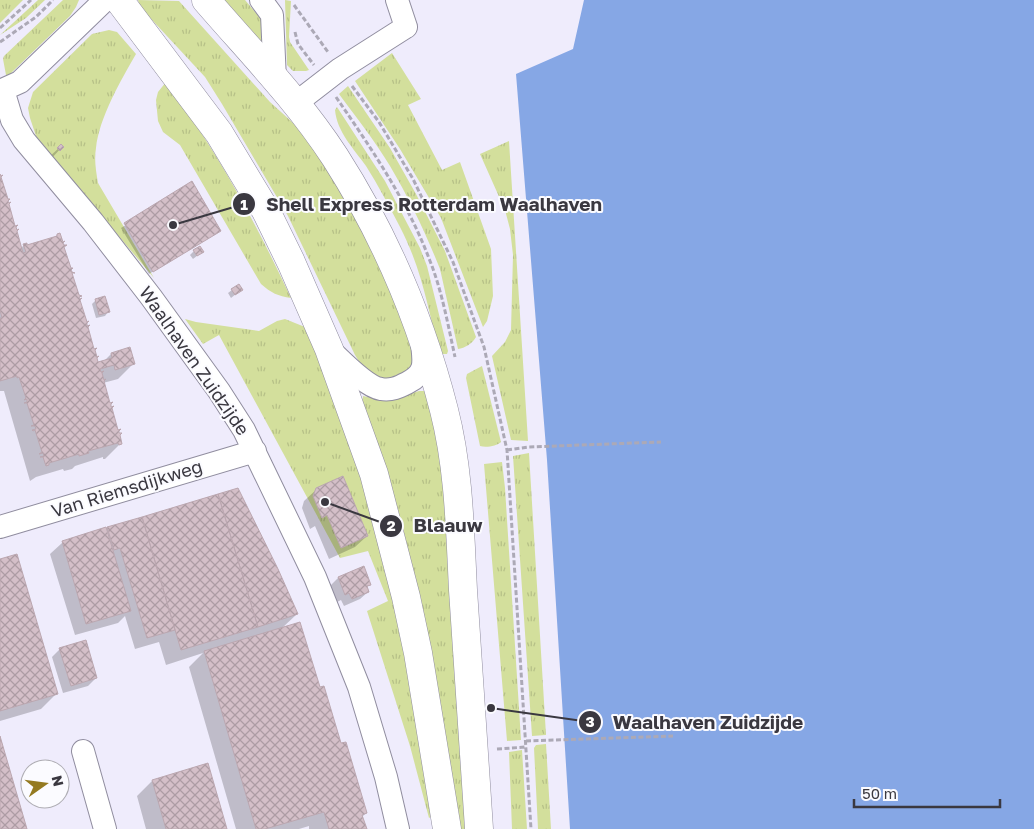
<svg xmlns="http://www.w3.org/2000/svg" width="1034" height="829" font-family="'Golos Text',sans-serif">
  <defs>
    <pattern id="grass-tufts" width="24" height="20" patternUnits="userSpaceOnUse" patternTransform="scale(1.25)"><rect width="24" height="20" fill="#d3df9c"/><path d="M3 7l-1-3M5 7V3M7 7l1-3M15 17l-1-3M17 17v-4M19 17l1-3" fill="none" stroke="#b6c087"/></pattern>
    <pattern id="building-cross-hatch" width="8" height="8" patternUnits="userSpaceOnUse" patternTransform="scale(1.25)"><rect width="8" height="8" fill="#d4bfc8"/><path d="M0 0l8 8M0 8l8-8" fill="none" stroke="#ad9ca4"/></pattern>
  </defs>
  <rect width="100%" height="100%" fill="#efecfc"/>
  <path fill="url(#grass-tufts)" d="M0,0H23L0,23Z
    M38,0H45L26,18L0,35Z
    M63,0H79L76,7L70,16L9,75H6L3,59L4,56Z
    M138,0L179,1L270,102L313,141L353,205L413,343L414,360L406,373L382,380L363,368L355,355L288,216L222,104L205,77L140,7Z
    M219,0H245L262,20L266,39L259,46Z
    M285,0L291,1L289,37L290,42L309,70L306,71H293L287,65Z
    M109,30L117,32L136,54C121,80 99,118 96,148C94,160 96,171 98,183L154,278L40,143L36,136L30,118L28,108L33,92L92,34Z
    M392,53L421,99L408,105L442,170L460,162L491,249L493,296L487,321L483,327L441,218L400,149L355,81Z
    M166,82C216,149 256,223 291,298C278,296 271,293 261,284L180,145L163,132L158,121L156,100L158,92Z
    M348,86L390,148L416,194L445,251L476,337C472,344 465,348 458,349L440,269C426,234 409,198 390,166C375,141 356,117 339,94Z
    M337,107L385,181L420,248L427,266L448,351L447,354H439C429,310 421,267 400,227C389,206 378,185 366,166C354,149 337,132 335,110Z
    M509,141L528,441L511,440L492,356L505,342L511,330L513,255L510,229L505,210L480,154Z
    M185,319L196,322L259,331L277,321L285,319L305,327L315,348L347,434L385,557L396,605L434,815L429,818L410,746L367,611L388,601L368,551L340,558L219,335L203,344Z
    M482,366L501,442C497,446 486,448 480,446L466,378L467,374Z
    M419,391H426L430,395L445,487L467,829H460L420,600L400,517L371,428L362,404L363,396L386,401Z
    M529,453L546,735L532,736L513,456Z
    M502,462L505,488L521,740L507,741L484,464Z
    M546,744L551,829H538L534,748L536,745Z
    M522,750L527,829H512L509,752Z"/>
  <path fill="#86a7e5" d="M584,0H1034V829H570L547,460L516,74L573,49Z"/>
  <path fill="#0003" d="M61,146L62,147L51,159L46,160Z
    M0,178L21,248L24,245L26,246L54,238L57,235L97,363L104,361L111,354L134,363L118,379L103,383L121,443L105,459H103V457L75,466L72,469L64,471L63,469L36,477L30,481L4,391H0Z
    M192,182L219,231L149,274L121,228Z
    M194,251L202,252L193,259L190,255Z
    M232,290H241L231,298L228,293Z
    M96,300L108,312L105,316L96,318L92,304Z
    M317,489L367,536L355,547L329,559L315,526L310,529L302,508L304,501Z
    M140,518V520L142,518L297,614L281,629L319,688L366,813L362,817L365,829H309V826L299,829H236L189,667L203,653L166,665L159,642L135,649L125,616L118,623L75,635L50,554L62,543Z
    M0,560L57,693L41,709L0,721Z
    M363,568L370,584L366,588L368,592L360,599L344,606L341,600L337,602L330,586L338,578Z
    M60,649L96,678L88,686L63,693L52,657Z
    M152,781L226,829H146L137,796Z"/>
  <path fill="url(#building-cross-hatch)" stroke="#bba7b0" d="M61,144L64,147L60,151L57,148Z
    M0,174L1,176L3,175L1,177L8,199H10L8,201L9,203L11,202L9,204L15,226L18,225L16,227L17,230L19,229L17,231L23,253L26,252L23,244L27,243V245L57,236V234L60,233L63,242L65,241L63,243L64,245H67L64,247L71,268H73L71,270L72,272L75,273H72L79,295L82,296L79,297L80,299L82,298L80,300L87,322L89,321L87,323V326L90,325L88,327L94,349L97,348L95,350L97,357L99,356L97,358L98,362L112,358L111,353L130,347L135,364L115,370L114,365L100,369L101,372L104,371L102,373L104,380L106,379L104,381L110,403L113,402L111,404V407L114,406L112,408L118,430L121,429L119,431V433H122L120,435L122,444L119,445L118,443L88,451L89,453L79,456V454L49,463V465L46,466L43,457H40L44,456L43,453L39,454L42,452L35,430L33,431L32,430L36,429L35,426H31L34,425L27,403H24L27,402V399L24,400L26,398L19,377L17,378V376L0,381V318H2L0,310Z
    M192,181L221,231L153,272L124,223Z
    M200,246L204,252L197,256L193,250Z
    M239,284L243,290L235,295L231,289Z
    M105,296L110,312L99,315L95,299Z
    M343,476L368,536L341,548L327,515L322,518L313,496L316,488Z
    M238,488L278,569L298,614L258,627L218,494Z
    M218,494L258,627L181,650L142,517Z
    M142,517L175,630L147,638L120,548L114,550L107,527Z
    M106,527L131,611L86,624L62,541Z
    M17,554L58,694L0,711V559Z
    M364,566L371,585L367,586L369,592L352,599L349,593L345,595L338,577Z
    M300,622L320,687L324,686L341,743L346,742L367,813L362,815L367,829H329L324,812L265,829H256L204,651Z
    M86,640L97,678L71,686L59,648Z
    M0,736L27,829H0Z
    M208,763L227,829H166L152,780Z"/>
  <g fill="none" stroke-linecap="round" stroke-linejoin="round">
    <defs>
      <path id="minor" d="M261,0L272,15L275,80
        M397,0L406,27
        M3,90L12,120L24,140L93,222L151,297L219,391L244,430L315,577L359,687L386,777L398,829
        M0,91L20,82L105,0
        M296,103L340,69L406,27
        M329,349C341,360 366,387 381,389C391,391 399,387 407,383C427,373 424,362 422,344
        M0,527L255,451
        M83,751L105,829"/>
      <path id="major" d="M119,0L219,133L266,211L291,262L329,349L374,474L406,597L418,653L447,829
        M206,0C250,51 298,100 335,157C385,235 421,320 444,410C459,468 460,530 463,590C468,669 474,749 479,829"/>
    </defs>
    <use href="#minor" stroke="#908d9f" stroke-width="24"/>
    <use href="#major" stroke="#908d9f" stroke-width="29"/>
    <path stroke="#aca9b6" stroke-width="3" stroke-dasharray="5 2.5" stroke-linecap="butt" d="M294,5L328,52
      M0,28L31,0
      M295,32L298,44L314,65
      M0,42L36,17L53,0
      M352,86L379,122L413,179L453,262L484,347L507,450L531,829
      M336,97C371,148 408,202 430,261C442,291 448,325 455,357
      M507,450L529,447L661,442
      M526,741L673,736
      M497,749L526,747"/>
    <use href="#minor" stroke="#fff" stroke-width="22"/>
    <use href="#major" stroke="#fff" stroke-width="28"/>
  </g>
  <g text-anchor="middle" stroke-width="4" stroke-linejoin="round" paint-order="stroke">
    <g font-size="18" fill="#3a3840" stroke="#fbfbff">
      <text transform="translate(194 361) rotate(55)" y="6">Waalhaven Zuidzijde</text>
      <text transform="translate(127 489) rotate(-17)" y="6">Van Riemsdijkweg</text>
    </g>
  </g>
  <path fill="none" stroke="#3a3840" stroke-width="2" d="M173 225L244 204M325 502L391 526M491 708L590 722"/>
  <g fill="#3a3840" stroke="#fbfbff" stroke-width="2">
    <circle cx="173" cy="225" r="5"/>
    <circle cx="325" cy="502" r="5"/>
    <circle cx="491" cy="708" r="5"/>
    <circle cx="244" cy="204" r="12"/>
    <circle cx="391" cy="526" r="12"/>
    <circle cx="590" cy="722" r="12"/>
  </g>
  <g font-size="15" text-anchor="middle" font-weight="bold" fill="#fff">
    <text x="244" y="210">1</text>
    <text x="391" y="531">2</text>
    <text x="590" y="727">3</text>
  </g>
  <g font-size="19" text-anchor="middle" font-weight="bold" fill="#3a3840" stroke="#fbfbff" stroke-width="4" stroke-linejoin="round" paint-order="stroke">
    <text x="434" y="211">Shell Express Rotterdam Waalhaven</text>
    <text x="448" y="532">Blaauw</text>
    <text x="708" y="729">Waalhaven Zuidzijde</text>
  </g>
  <g transform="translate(45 784) rotate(76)"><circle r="24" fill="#fbfbff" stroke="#aeadb3"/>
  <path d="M0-4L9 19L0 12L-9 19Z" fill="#947a21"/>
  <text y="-8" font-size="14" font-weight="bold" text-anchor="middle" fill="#3a3840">N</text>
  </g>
  <path d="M854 799v8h146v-8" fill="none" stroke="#3a3840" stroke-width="2.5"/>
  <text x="862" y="799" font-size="15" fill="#3a3840" stroke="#fbfbff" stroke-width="4" paint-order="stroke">50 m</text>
</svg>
